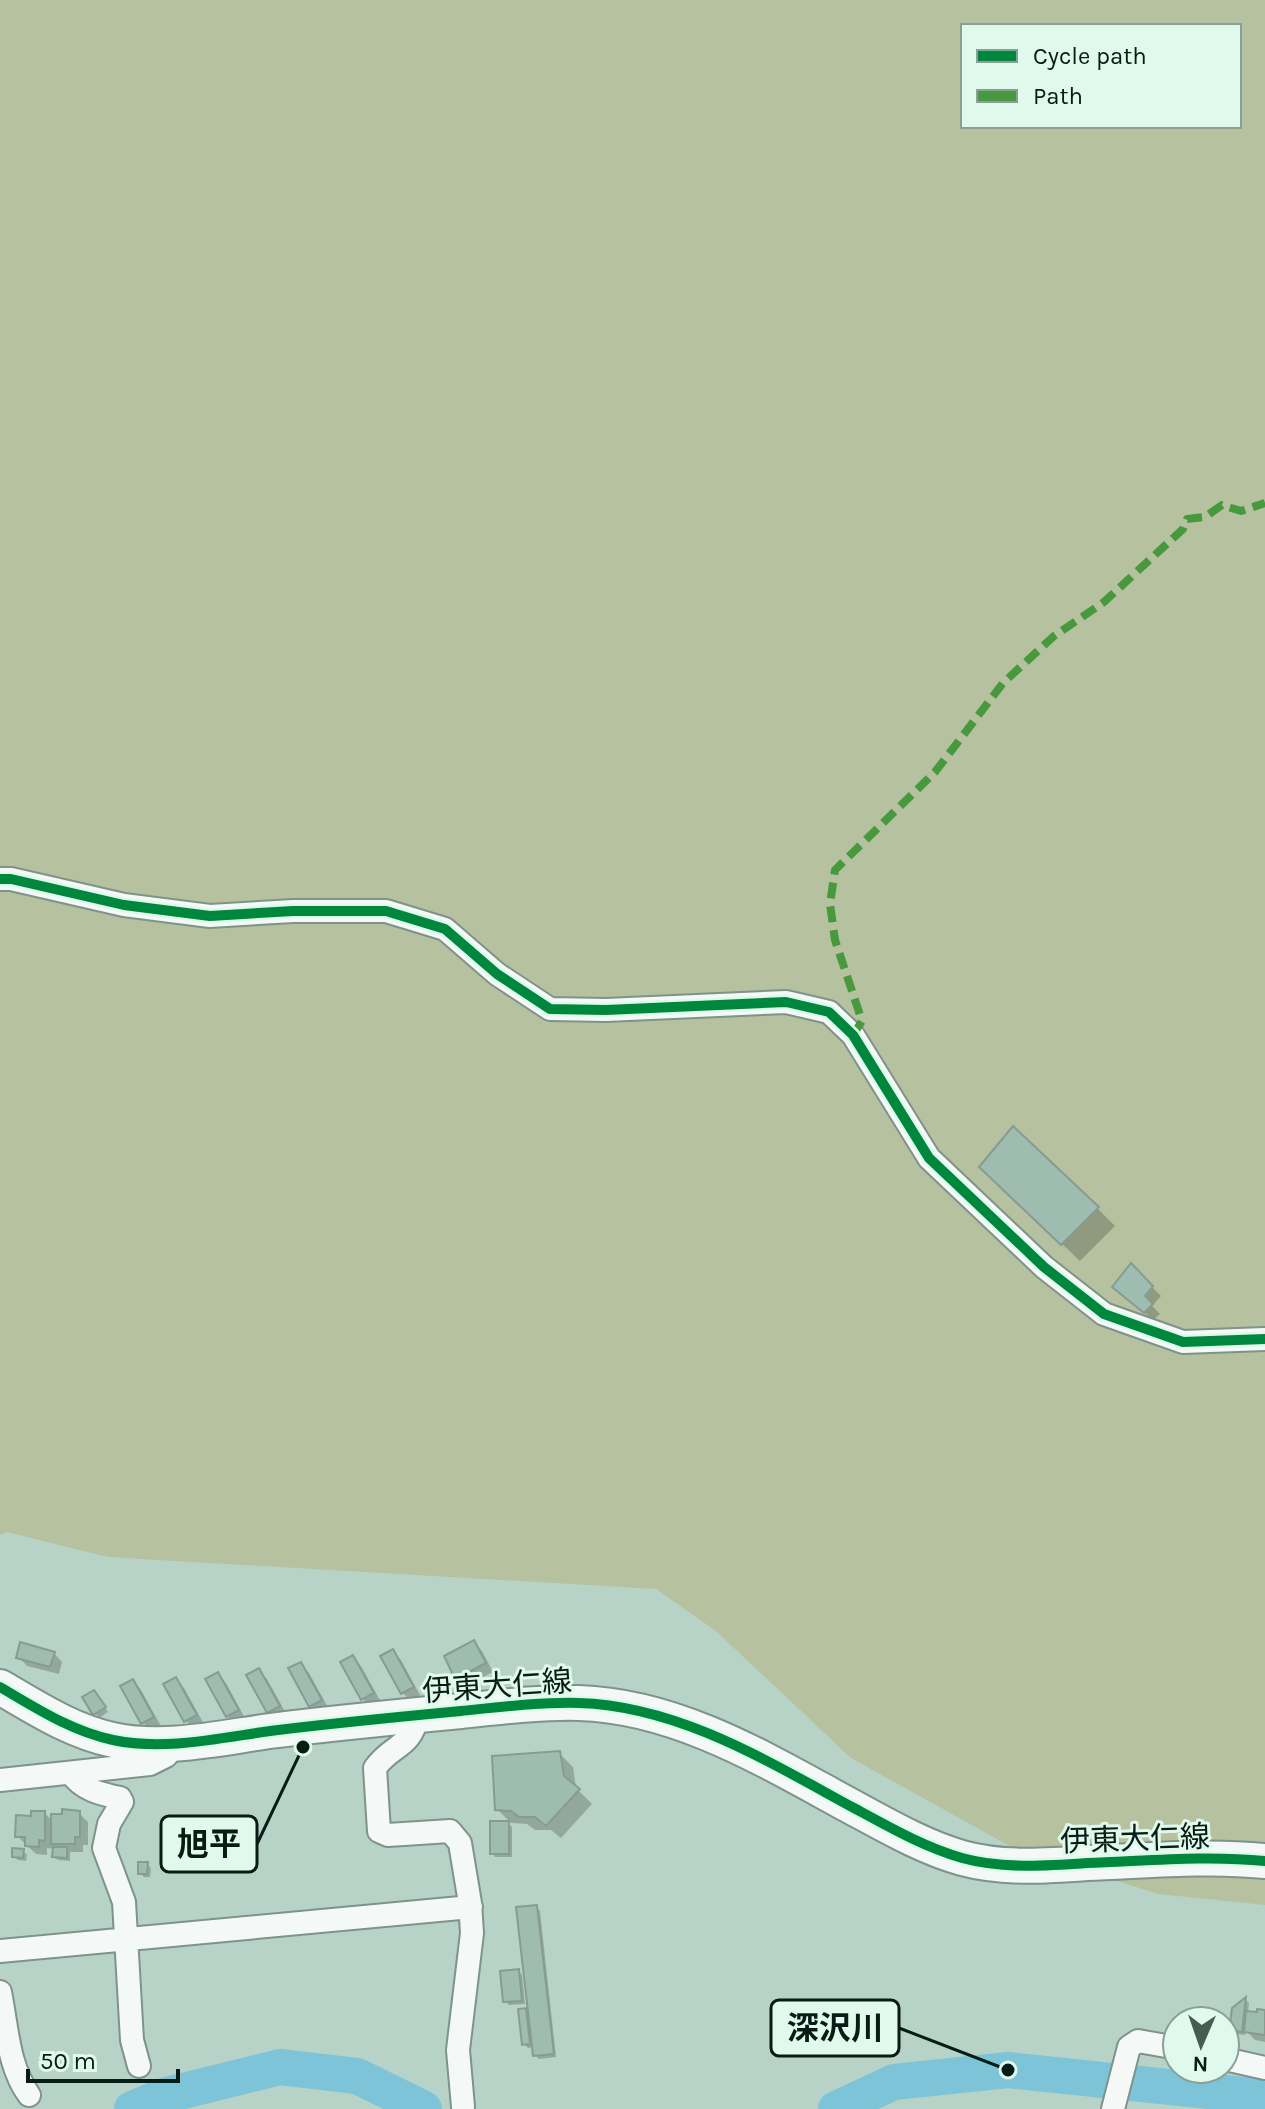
<svg xmlns="http://www.w3.org/2000/svg" width="1265" height="2109" font-family="Karla,'Noto Sans JP',sans-serif">
  <rect width="100%" height="100%" fill="#b7d3c7"/>
  <path fill="#b5c19f" fill-rule="evenodd" d="M0,0H1265V1905L1159,1894L1017,1850L851,1758L716,1631L656,1589L108,1557L7,1532L0,1535ZM963,26H1239V126H963Z"/>
  <path fill="#0003" d="M1000,1185L1097,1208L1115,1226L1080,1261Z
    M1131,1266L1161,1296L1152,1306L1160,1314L1153,1320L1124,1295Z
    M474,1643L482,1651L493,1672L465,1686L469,1694L466,1696L457,1678Z
    M393,1652L401,1660L421,1697L411,1702L403,1693Z
    M54,1653L62,1662L59,1674L27,1666L19,1657Z
    M353,1658L361,1666L381,1702L372,1708L363,1699Z
    M301,1664L309,1673L329,1709L320,1714L311,1705Z
    M259,1671L267,1679L287,1715L277,1721L268,1712Z
    M217,1675L226,1683L246,1720L236,1725L227,1716Z
    M176,1679L184,1688L204,1724L195,1729L186,1721Z
    M133,1681L141,1690L161,1726L151,1731L143,1722Z
    M98,1696L108,1712L99,1718L85,1698Z
    M559,1753L573,1767L576,1788L592,1804L561,1838L551,1830H535L527,1824L511,1823L497,1809Z
    M45,1813L53,1822L79,1813L88,1822V1845H83V1852H70V1861L58,1860L54,1857L55,1849L47,1848V1855L36,1854L17,1836L33,1818Z
    M508,1823L512,1827V1857H495L492,1853Z
    M23,1851L27,1855L26,1861L18,1860L14,1856Z
    M147,1864L151,1868L150,1877H144L140,1873Z
    M536,1907L540,1911L556,2057L539,2059L535,2055L534,2047L528,2048L524,2044L525,2010L530,2016Z
    M518,1971L522,1975L525,2004L509,2005L505,2001Z
    M1246,2000L1249,2003L1248,2013L1265,2012V2042L1255,2040L1246,2031L1245,2035L1235,2034L1231,2030L1234,2009Z"/>
  <g fill="none" stroke-linecap="round" stroke-linejoin="round">
    <path stroke="#7dc4d8" stroke-width="36" d="M132,2109L163,2096L280,2067L357,2076L424,2109
      M836,2109L894,2082L1008,2070L1265,2097"/>
  </g>
  <path fill="#9fbcb0" stroke="#869c93" stroke-width="2" d="M1013,1126L1099,1207L1061,1245L979,1167Z
    M1131,1263L1153,1286L1145,1296L1153,1304L1144,1313L1112,1287Z
    M474,1640L486,1663L455,1679L444,1656Z
    M20,1642L55,1652L50,1667L16,1658Z
    M393,1649L414,1687L401,1694L380,1656Z
    M353,1655L374,1693L361,1700L340,1662Z
    M301,1662L322,1700L309,1707L288,1668Z
    M259,1668L280,1706L267,1713L246,1675Z
    M218,1672L239,1710L226,1717L205,1679Z
    M176,1677L197,1715L184,1722L163,1684Z
    M133,1679L154,1717L141,1724L120,1686Z
    M462,1680L467,1690L461,1693L456,1683Z
    M94,1690L106,1707L93,1715L82,1697Z
    M560,1751L564,1776L580,1789L546,1826L535,1817H519L511,1811L495,1810L492,1756Z
    M62,1809L80,1811V1837H75V1844H51V1814H62Z
    M31,1811H45V1841L39,1840V1847L25,1846V1837H15L16,1815L31,1816Z
    M490,1821H509V1854H490Z
    M53,1847H67V1858L52,1857Z
    M12,1848L24,1849L23,1858L12,1857Z
    M138,1862H148L147,1874H138Z
    M537,1905L554,2054L533,2056L516,1907Z
    M519,1969L522,2001L503,2002L500,1971Z
    M1246,1997L1242,2032L1229,2031L1232,2008Z
    M526,2008L530,2044L522,2045L518,2009Z
    M1257,2009L1265,2010V2035L1244,2032L1246,2011L1257,2012Z"/>
  <g fill="none" stroke-linecap="round" stroke-linejoin="round">
    <defs>
      <path id="minor" d="M0,879H11L124,905L210,916L293,911H386L445,929L497,974L550,1009L606,1010L786,1002L829,1012L853,1035L929,1158L1044,1267L1104,1314L1183,1342L1265,1339
        M418,1715C410,1750 393,1743 375,1768L379,1831L388,1835L450,1831L460,1843L470,1903L472,1933L458,2050L463,2107
        M71,1773C82,1790 101,1794 120,1798L122,1802L109,1824L104,1848L124,1902L132,2040L139,2066
        M0,1780L150,1764L166,1756L178,1743
        M0,1951L471,1907
        M0,1992C7,2026 8,2067 29,2095
        M1225,2059L1265,2068
        M1113,2109L1129,2047L1138,2041L1177,2048"/>
      <path id="primary" d="M0,1687C36,1708 71,1731 113,1740C164,1751 220,1738 270,1731C334,1723 397,1717 461,1711C500,1707 540,1702 579,1703C679,1706 769,1762 854,1808C889,1827 924,1847 962,1858C1002,1869 1046,1866 1087,1863C1146,1861 1206,1855 1265,1861"/>
    </defs>
    <use href="#minor" stroke="#7e938a" stroke-width="26"/>
    <use href="#primary" stroke="#7e938a" stroke-width="38"/>
    <use href="#minor" stroke="#f4f8f7" stroke-width="22"/>
    <use href="#primary" stroke="#f4f8f7" stroke-width="34"/>
    <path stroke="#48993d" stroke-width="8" stroke-dasharray="16 8" stroke-linecap="butt" d="M853,1035L862,1021L835,940L830,904L835,870L935,772L1003,683L1054,636L1104,602L1183,529L1187,519L1205,517L1222,505L1241,511L1265,503"/>
    <defs>
      <path id="cycleway" d="M0,879H11L124,905L210,916L293,911H386L445,929L497,974L550,1009L606,1010L786,1002L829,1012L853,1035L929,1158L1044,1267L1104,1314L1183,1342L1265,1339
        M0,1687C36,1708 71,1731 113,1740C164,1751 220,1738 270,1731C334,1723 397,1717 461,1711C500,1707 540,1702 579,1703C679,1706 769,1762 854,1808C889,1827 924,1847 962,1858C1002,1869 1046,1866 1087,1863C1146,1861 1206,1855 1265,1861"/>
    </defs>
    <use href="#cycleway" stroke="#e0f9ed" stroke-width="15"/>
    <use href="#cycleway" stroke="#00873e" stroke-width="10"/>
  </g>
  <g text-anchor="middle" stroke-width="6" stroke-linejoin="round" paint-order="stroke">
    <g font-size="30" fill="#081b14" stroke="#e0f9ed">
      <text transform="translate(497 1686) rotate(-4)" y="10">伊東大仁線</text>
      <text transform="translate(1135 1839) rotate(-2)" y="10">伊東大仁線</text>
    </g>
  </g>
  <path fill="none" stroke="#081b14" stroke-width="3" d="M303 1747L257 1844M1008 2070L899 2028"/>
  <g fill="#081b14" stroke="#e0f9ed" stroke-width="3">
    <circle cx="303" cy="1747" r="8"/>
    <circle cx="1008" cy="2070" r="8"/>
  </g>
  <g fill="#e0f9ed" stroke="#081b14" stroke-width="3">
    <rect x="161" y="1816" width="96" height="56" rx="8"/>
    <rect x="771" y="2000" width="128" height="56" rx="8"/>
  </g>
  <g font-size="32" text-anchor="middle" font-weight="bold" fill="#081b14">
    <text x="209" y="1855">旭平</text>
    <text x="835" y="2039">深沢川</text>
  </g>
  <rect x="961" y="24" width="280" height="104" fill="#e0f9ed" stroke="#8aa096" stroke-width="2"/>
  <rect x="977" y="50" width="40" height="12" fill="#00873e" stroke="#8aa096" stroke-width="2"/>
  <text x="1033" y="64" font-size="24" fill="#081b14">Cycle path</text>
  <rect x="977" y="90" width="40" height="12" fill="#48993d" stroke="#8aa096" stroke-width="2"/>
  <text x="1033" y="104" font-size="24" fill="#081b14">Path</text>
  <g transform="translate(1201 2045) rotate(182)"><circle r="38" fill="#e0f9ed" stroke="#8aa096" stroke-width="2"/>
  <path d="M0-6L14 30L0 20L-14 30Z" fill="#455b53"/>
  <text y="-12" font-size="22" font-weight="bold" text-anchor="middle" fill="#081b14">N</text>
  </g>
  <path d="M28 2069v12h150v-12" fill="none" stroke="#081b14" stroke-width="4"/>
  <text x="40" y="2069" font-size="24" fill="#081b14" stroke="#e0f9ed" stroke-width="6" paint-order="stroke">50 m</text>
</svg>
